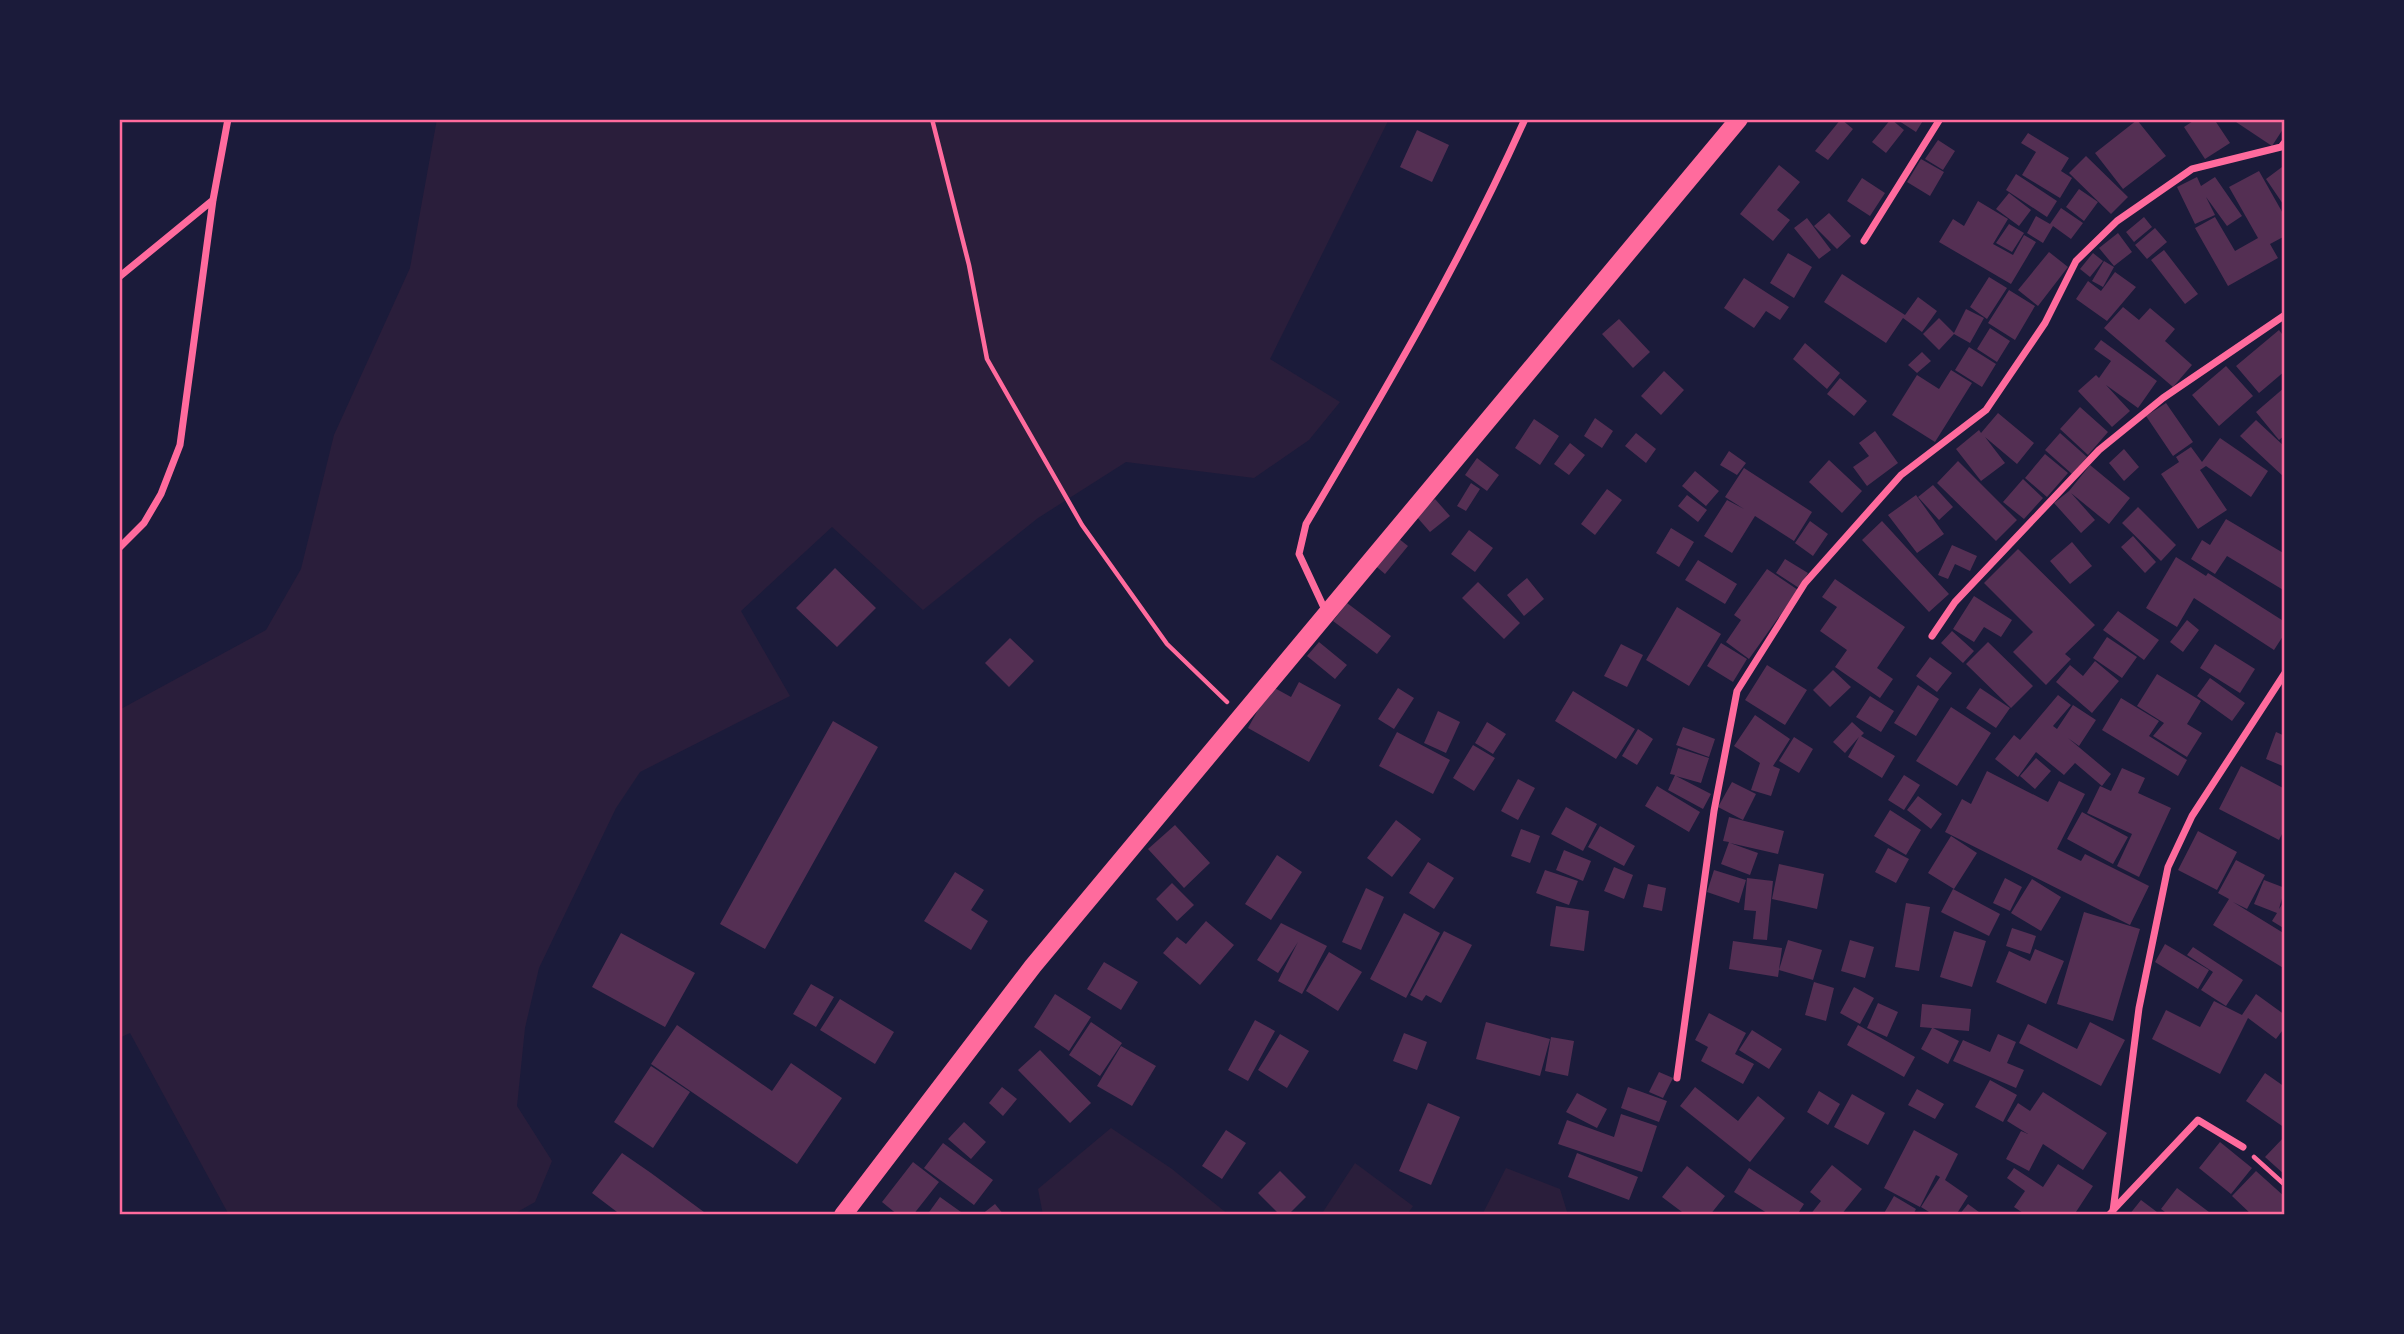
<svg xmlns="http://www.w3.org/2000/svg" width="2404" height="1334" font-family="'Source Serif 4',serif">
  <rect width="100%" height="100%" fill="#1b1b3a"/>
  <path fill="#2a1e3b" d="M437,119H1389L1270,359L1340,402L1309,440L1254,478L1126,462L1038,518L923,610L832,527L741,611L790,696L640,772L616,808L539,968L525,1028L517,1106L552,1161L535,1202L512,1215H229L130,1033L119,1038V710L266,630L301,569L334,435L410,268Z
    M1111,1128L1172,1169L1229,1215H1043L1038,1189Z
    M1355,1163L1413,1206L1407,1215H1321Z
    M1506,1168L1560,1189L1568,1215H1482Z"/>
  <path fill="#542f53" d="M1841,119L1853,129L1828,160L1815,151Z
    M1891,119L1904,130L1886,153L1872,142Z
    M1896,119H1924L1916,132Z
    M2196,119H2214L2230,143L2205,159L2184,127Z
    M2237,119H2285V126L2272,146L2236,122Z
    M2137,120L2166,156L2123,189L2095,153Z
    M1417,130L1449,145L1432,182L1400,167Z
    M2028,133L2069,158L2061,171L2072,178L2060,198L2022,175L2036,152L2021,143Z
    M1938,140L1955,151L1943,170L1925,159Z
    M2086,156L2128,197L2111,214L2069,173Z
    M1921,159L1944,172L1930,196L1907,182Z
    M1779,165L1800,182L1777,210L1790,220L1773,241L1740,214Z
    M2282,167L2285,171V207L2266,179Z
    M2259,171L2285,217V236L2270,244L2278,258L2228,286L2195,228L2215,217L2235,251L2258,238L2229,187Z
    M2016,174L2057,201L2047,217L2006,190Z
    M2197,177L2201,186L2215,177L2242,216L2227,226L2206,197L2215,215L2195,224L2177,187Z
    M1862,178L1885,193L1870,216L1847,201Z
    M2079,189L2098,202L2084,221L2066,207Z
    M2009,193L2031,210L2019,226L1996,209Z
    M1978,201L2008,219L1993,244L2013,255L2024,235L2036,242L2011,284L1939,242L1953,219L1964,226Z
    M2061,208L2083,223L2071,239L2053,226L2043,243L2027,233L2036,216L2050,224Z
    M1829,213L1851,236L1837,249L1814,226Z
    M2144,217L2152,227L2134,242L2126,232Z
    M1807,218L1831,250L1819,259L1794,228Z
    M2009,224L2024,233L2012,252L1996,243Z
    M2155,228L2167,242L2147,259L2135,245Z
    M2118,233L2132,252L2114,266L2099,248Z
    M2164,250L2198,294L2185,304L2151,260Z
    M2049,252L2068,267L2038,306L2018,290Z
    M1788,253L1812,267L1794,298L1770,283Z
    M2093,253L2103,261L2090,277L2080,269Z
    M2104,261L2114,267L2103,287L2092,281Z
    M2115,272L2136,287L2107,321L2076,299L2088,281L2101,291Z
    M1842,274L1905,315L1918,297L1937,311L1922,332L1903,318L1886,343L1824,302Z
    M1989,277L2007,288L1987,319L1970,307Z
    M1744,278L1789,307L1780,320L1766,311L1754,328L1724,308Z
    M2009,290L2035,306L2015,340L1988,323Z
    M2123,307L2139,320L2150,308L2175,329L2165,341L2192,365L2173,387L2104,328Z
    M1966,309L1984,318L1970,343L1954,334L1939,350L1923,334L1939,318L1954,333Z
    M1619,319L1650,352L1633,368L1602,334Z
    M1990,328L2010,341L1997,362L1977,349Z
    M2279,330L2285,338V371L2259,393L2236,366Z
    M2101,340L2157,381L2138,408L2106,385L2130,411L2112,427L2078,391L2096,375L2099,378L2111,361L2094,349Z
    M1805,343L1840,373L1827,389L1793,359Z
    M1969,347L1996,364L1982,387L1955,370Z
    M1922,352L1931,361L1917,373L1908,365Z
    M2226,366L2253,396L2219,426L2192,395Z
    M1951,370L1972,383L1935,442L1892,415L1917,375L1939,389Z
    M1664,371L1684,390L1661,415L1641,396Z
    M1840,378L1867,401L1854,416L1827,394Z
    M2285,387V435L2279,440L2256,412Z
    M2166,403L2193,442L2173,456L2146,416Z
    M2080,407L2108,432L2088,455L2060,429Z
    M1998,413L2034,443L2017,464L1985,437L2005,463L1981,481L1956,449L1979,430L1981,433Z
    M1595,418L1613,431L1602,448L1584,436Z
    M1534,419L1559,436L1540,465L1515,448Z
    M2256,420L2285,447V478L2240,436Z
    M1875,431L1898,463L1867,486L1853,467L1869,456L1859,443Z
    M1636,433L1656,449L1646,463L1625,446Z
    M2060,433L2087,457L2072,474L2045,450Z
    M2220,438L2268,471L2251,497L2206,466L2200,470L2227,510L2198,529L2161,474L2179,462L2176,457L2191,447L2202,462Z
    M1570,443L1585,455L1569,475L1554,464Z
    M2124,449L2139,467L2124,481L2109,463Z
    M1729,451L1746,463L1737,475L1720,465Z
    M2045,454L2068,473L2047,497L2025,478Z
    M1477,458L1499,475L1487,491L1465,475Z
    M1829,460L1862,491L1842,513L1809,482Z
    M1958,461L2017,520L1996,541L1937,483Z
    M2090,465L2130,498L2109,524L2071,493L2095,520L2081,533L2054,503L2069,491Z
    M1744,468L1812,512L1794,541L1755,516L1732,553L1704,536L1727,500L1744,509L1725,497Z
    M1695,471L1719,491L1706,506L1682,486Z
    M2023,479L2043,498L2024,519L2003,502Z
    M1471,483L1480,489L1466,511L1457,506Z
    M1933,485L1953,507L1939,520L1918,497Z
    M1607,489L1622,500L1595,535L1581,524Z
    M1687,495L1707,510L1698,522L1678,506Z
    M1916,495L1944,534L1917,553L1888,515Z
    M1435,499L1450,516L1430,532L1416,516Z
    M2138,507L2176,545L2161,561L2122,523Z
    M2226,519L2285,554V591L2227,556L2215,574L2191,559L2202,540L2210,545Z
    M1810,521L1828,534L1813,556L1795,543Z
    M1882,521L1949,594L1929,612L1862,540Z
    M1671,528L1694,542L1679,567L1656,553Z
    M1469,530L1493,548L1475,572L1451,554Z
    M1394,535L1408,546L1385,574L1371,562Z
    M2133,536L2156,562L2145,573L2121,547Z
    M2072,542L2092,566L2070,584L2050,561Z
    M1952,545L1977,556L1970,571L1955,564L1948,579L1938,575Z
    M2018,549L2095,625L2065,654L2071,659L2046,685L2013,652L2033,632L1984,583Z
    M2176,557L2206,576L2208,573L2285,622V633L2274,650L2194,598L2177,627L2146,608Z
    M1785,559L1808,573L1799,588L1776,573Z
    M1698,560L1737,584L1725,604L1685,580Z
    M835,568L876,608L837,647L796,608Z
    M1767,569L1798,590L1749,659L1726,642L1741,620L1734,615Z
    M1527,578L1544,599L1524,616L1507,595Z
    M1835,579L1905,627L1877,668L1893,679L1880,698L1835,667L1847,650L1820,631L1837,607L1822,597Z
    M1478,582L1520,623L1504,639L1462,598Z
    M1974,596L2012,620L2001,637L1984,627L1974,642L1953,629Z
    M1347,603L1391,636L1377,654L1333,621Z
    M1677,607L1721,634L1689,686L1646,660Z
    M2118,611L2159,640L2144,660L2103,630Z
    M2187,620L2199,630L2183,652L2170,642Z
    M1952,631L1974,651L1963,663L1941,643Z
    M2107,637L2137,657L2122,678L2093,658Z
    M1010,638L1034,661L1009,687L985,663Z
    M1319,642L1347,665L1335,679L1307,656Z
    M1988,642L2033,686L2011,708L1966,664Z
    M1721,643L1747,659L1733,682L1707,666Z
    M1621,644L1643,655L1627,687L1604,676Z
    M2215,644L2255,669L2240,693L2200,668Z
    M1930,657L1952,673L1937,692L1916,676Z
    M2095,661L2119,681L2092,713L2056,682L2070,665L2083,676Z
    M1767,665L1807,690L1785,725L1745,700Z
    M1833,670L1851,687L1830,707L1813,690Z
    M2157,674L2201,701L2187,724L2202,733L2187,757L2153,736L2164,723L2137,706Z
    M2210,678L2245,703L2232,721L2197,696Z
    M1299,682L1341,705L1309,762L1248,728L1271,686L1291,697Z
    M1918,685L1939,699L1916,736L1894,723Z
    M1398,688L1414,698L1394,729L1378,719Z
    M1980,688L2010,708L1996,728L1966,708Z
    M1573,691L1635,729L1616,759L1555,721Z
    M2058,695L2071,705L2053,726L2057,729L2073,705L2096,720L2079,746L2068,738L2111,774L2102,786L2075,763L2064,775L2036,752L2018,777L1995,759L2014,735L2020,740Z
    M1870,696L1894,711L1881,732L1856,717Z
    M2121,698L2159,721L2149,736L2187,760L2178,776L2102,730Z
    M1951,707L1991,733L1957,786L1916,761Z
    M1438,711L1460,722L1446,753L1424,743Z
    M1755,715L1790,739L1773,766L1780,769L1771,796L1751,790L1760,763L1734,746Z
    M833,721L878,747L765,949L720,924Z
    M1487,722L1506,734L1493,754L1475,743Z
    M1852,722L1864,733L1861,736L1895,756L1882,778L1848,757L1859,737L1845,753L1833,742Z
    M1683,727L1715,739L1709,757L1676,745Z
    M1638,729L1653,739L1637,765L1622,756Z
    M1397,732L1450,760L1433,794L1379,766Z
    M2276,732L2285,736V767L2266,759Z
    M1794,737L1813,749L1799,773L1779,761Z
    M1473,745L1495,758L1474,791L1453,778Z
    M1678,748L1709,758L1701,783L1676,776L1711,794L1703,809L1668,790L1675,775L1670,774Z
    M2036,758L2051,771L2035,789L2020,776Z
    M2241,766L2285,789V828L2279,840L2219,809Z
    M2122,768L2145,778L2138,793L2171,808L2139,877L2117,866L2132,834L2087,813L2100,786L2111,791Z
    M1987,771L2048,802L2059,781L2085,794L2057,849L2081,861L2085,854L2149,886L2130,925L1945,832L1962,799L1971,804Z
    M1904,775L1920,785L1904,810L1888,800Z
    M1518,779L1535,788L1518,820L1501,811Z
    M1732,782L1756,794L1743,820L1718,807Z
    M1657,786L1700,812L1689,832L1645,806Z
    M1918,796L1942,814L1931,829L1907,810Z
    M1566,807L1597,824L1583,851L1551,834Z
    M1890,810L1921,830L1906,855L1874,836Z
    M2082,812L2128,837L2113,864L2067,839Z
    M1729,817L1784,831L1778,854L1730,843L1758,853L1750,875L1721,864L1729,842L1723,841Z
    M1396,820L1421,839L1392,877L1367,858Z
    M1175,825L1210,863L1184,888L1148,849Z
    M1600,826L1635,846L1624,866L1588,847Z
    M1521,829L1540,836L1530,863L1511,856Z
    M2198,831L2237,852L2217,890L2178,870Z
    M1951,836L1977,853L1954,889L1928,873Z
    M1888,848L1909,859L1896,883L1875,872Z
    M1564,850L1591,861L1583,881L1556,870Z
    M1277,855L1302,872L1271,920L1245,904Z
    M2236,860L2265,875L2247,909L2233,902L2285,934V969L2213,925L2229,899L2218,893Z
    M1428,862L1454,878L1434,909L1409,893Z
    M1779,864L1824,874L1817,909L1772,899Z
    M1614,867L1633,875L1624,899L1604,891Z
    M1545,870L1578,881L1569,905L1536,893Z
    M1714,870L1746,880L1739,903L1707,892Z
    M955,872L984,890L971,910L988,921L971,950L924,921Z
    M1747,878L1773,881L1767,940L1753,939L1756,911L1744,910Z
    M2005,878L2022,887L2010,911L1993,903Z
    M2032,879L2061,897L2041,931L2011,913Z
    M2264,880L2285,888L2279,909L2285,900V929L2272,921L2277,913L2254,904Z
    M1172,883L1194,905L1177,921L1156,899Z
    M1648,884L1666,888L1662,911L1643,907Z
    M1366,888L1384,897L1361,950L1342,942Z
    M1953,889L2000,914L1989,936L1941,912Z
    M1906,903L1930,907L1919,971L1895,967Z
    M1556,906L1589,911L1584,951L1550,946Z
    M2084,912L2140,929L2113,1021L2057,1004Z
    M1404,913L1440,933L1406,998L1370,979Z
    M1206,921L1234,945L1200,985L1163,953L1177,937L1186,944Z
    M1281,923L1327,946L1302,994L1278,981L1298,942L1278,973L1257,960Z
    M2012,928L2036,936L2030,954L2006,946Z
    M1444,931L1472,945L1441,1003L1426,995L1422,1001L1410,995Z
    M1954,931L1986,941L1972,987L1940,977Z
    M621,933L695,973L665,1027L592,987Z
    M1788,940L1822,950L1813,980L1779,970Z
    M1850,940L1874,947L1865,978L1841,971Z
    M1733,941L1782,948L1778,977L1729,969Z
    M2165,944L2209,970L2198,989L2155,962Z
    M2193,947L2243,980L2226,1006L2201,990L2213,972L2187,955Z
    M2035,949L2064,961L2046,1004L1996,982L2009,951L2030,961Z
    M1329,952L1362,972L1338,1011L1306,991Z
    M1104,962L1138,982L1121,1010L1087,989Z
    M1814,982L1834,988L1826,1021L1805,1015Z
    M811,984L834,997L816,1027L793,1014Z
    M1854,987L1874,998L1860,1024L1840,1013Z
    M1055,994L1091,1017L1069,1051L1034,1027Z
    M2256,994L2285,1015V1027L2276,1039L2248,1018L2220,1074L2152,1039L2166,1010L2200,1027L2214,1001L2242,1015Z
    M840,999L894,1032L875,1064L820,1030Z
    M1878,1003L1898,1012L1887,1037L1867,1028Z
    M1922,1004L1971,1009L1969,1031L1933,1028L1959,1041L1948,1064L1921,1049L1932,1028L1920,1027Z
    M1709,1013L1746,1033L1735,1054L1754,1064L1743,1084L1701,1061L1708,1047L1695,1040Z
    M1255,1020L1275,1031L1248,1081L1228,1070Z
    M1091,1022L1122,1043L1100,1076L1069,1055Z
    M1486,1022L1550,1039L1540,1076L1476,1059Z
    M2090,1022L2125,1040L2101,1086L2019,1043L2028,1024L2077,1049Z
    M677,1025L772,1091L791,1063L842,1098L797,1164L651,1064Z
    M1858,1025L1915,1057L1904,1077L1847,1045Z
    M1752,1030L1782,1049L1769,1069L1739,1050Z
    M1404,1033L1427,1042L1417,1070L1393,1061Z
    M1280,1034L1309,1051L1287,1088L1258,1070Z
    M1998,1034L2016,1042L2007,1063L2024,1070L2016,1088L1953,1061L1963,1040L1990,1052Z
    M1551,1037L1574,1041L1568,1076L1545,1071Z
    M1121,1046L1156,1066L1132,1106L1097,1086Z
    M1040,1050L1091,1103L1070,1123L1018,1070Z
    M651,1066L690,1092L653,1148L614,1122Z
    M1659,1072L1673,1078L1663,1098L1649,1092Z
    M2265,1073L2285,1087V1128L2246,1101Z
    M1990,1080L2017,1095L2003,1122L1975,1107Z
    M1002,1087L1017,1099L1003,1116L989,1103Z
    M1628,1087L1667,1101L1659,1122L1621,1108Z
    M1695,1087L1738,1121L1758,1096L1785,1118L1750,1162L1680,1106Z
    M1917,1089L1944,1104L1935,1119L1908,1105Z
    M1819,1091L1840,1104L1828,1125L1807,1112Z
    M2043,1092L2107,1133L2083,1170L2043,1144L2029,1171L2006,1159L2021,1131L2028,1134L2007,1121L2018,1103L2030,1111Z
    M1577,1093L1607,1109L1597,1128L1566,1112Z
    M1852,1094L1885,1113L1868,1145L1834,1127Z
    M1428,1103L1460,1117L1431,1185L1399,1171Z
    M1621,1114L1657,1126L1642,1172L1558,1144L1567,1120L1614,1137Z
    M964,1122L986,1142L971,1159L948,1139Z
    M1226,1130L1246,1143L1222,1179L1202,1166Z
    M1914,1130L1958,1154L1945,1180L1968,1196L1956,1215H1934L1921,1207L1940,1177L1936,1175L1920,1207L1884,1188Z
    M2285,1136V1175L2265,1157Z
    M2220,1142L2252,1168L2231,1194L2199,1168Z
    M943,1143L993,1180L974,1205L924,1168Z
    M622,1153L651,1173L708,1215H621L592,1193Z
    M1577,1153L1638,1177L1629,1200L1568,1177Z
    M913,1162L939,1182L913,1215H898L882,1202Z
    M2058,1164L2093,1186L2074,1215H2026L2014,1207L2025,1191L2007,1178L2014,1168L2043,1187Z
    M1832,1165L1862,1189L1841,1215H1810L1821,1201L1810,1192Z
    M1687,1166L1725,1196L1710,1215H1686L1662,1197Z
    M1749,1168L1804,1204L1797,1215H1770L1734,1192Z
    M1280,1171L1306,1197L1288,1215H1280L1258,1193Z
    M2256,1171L2285,1197V1215H2252L2232,1196Z
    M2177,1188L2213,1215H2169L2161,1209Z
    M1894,1196L1916,1209L1913,1215H1883Z
    M940,1197L961,1212L958,1215H927Z
    M2141,1200L2161,1215H2129Z
    M995,1204L1004,1215H981Z
    M1968,1204L1983,1215H1959Z"/>
  <g fill="none" stroke-linecap="round" stroke-linejoin="round">
    <path stroke="#ff6b9d" stroke-width="4.5" d="M932,119L969,265L987,359L1082,525L1167,644L1227,702
      M2254,1157L2285,1185"/>
    <path stroke="#ff6b9d" stroke-width="7" d="M1864,241L1940,119
      M119,277L213,200
      M119,548L144,523L161,494L180,445L213,200L228,119
      M1326,612L1299,554L1306,524C1384,392 1462,260 1525,119
      M1932,636L1955,602L2099,450L2163,398L2285,315
      M1677,1078L1714,811L1737,691L1805,583L1901,475L1986,410L2045,323L2076,261L2117,221L2192,169L2281,147L2285,142
      M2113,1210L2198,1120L2243,1147
      M2109,1215L2113,1211L2139,1008L2168,867L2192,816L2285,673"/>
    <path stroke="#ff6b9d" stroke-width="18" d="M843,1215L1033,966L1739,119"/>
  </g>
  <rect width="2404" height="1334" fill="none" stroke="#1b1b3a" stroke-width="242"/>
  <rect x="121" y="121" width="2162" height="1092" fill="none" stroke="#ff6b9d" stroke-width="2.5"/>
</svg>
